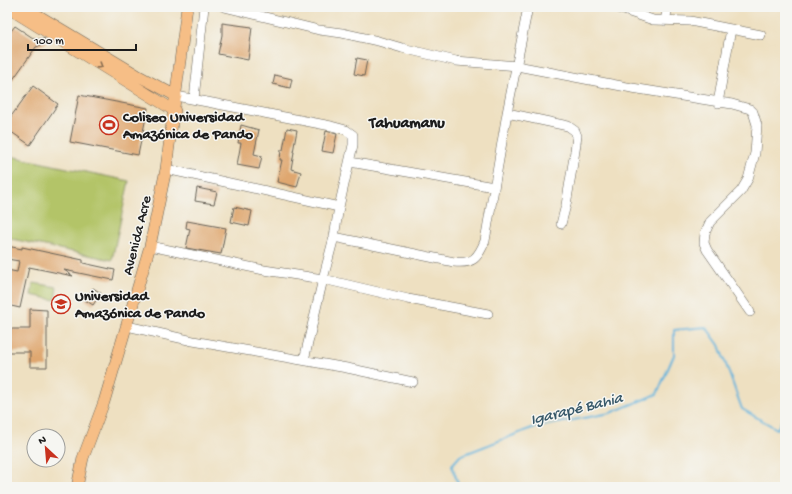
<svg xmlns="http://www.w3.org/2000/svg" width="792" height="494" font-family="'Gochi Hand',sans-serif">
  <rect width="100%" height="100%" fill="#f6f6f2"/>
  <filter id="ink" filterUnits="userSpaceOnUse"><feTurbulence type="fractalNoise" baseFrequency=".025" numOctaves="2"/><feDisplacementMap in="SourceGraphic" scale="8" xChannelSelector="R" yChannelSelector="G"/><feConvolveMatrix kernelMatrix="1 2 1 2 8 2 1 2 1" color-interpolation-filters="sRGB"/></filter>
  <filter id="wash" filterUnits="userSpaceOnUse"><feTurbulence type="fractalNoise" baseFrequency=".012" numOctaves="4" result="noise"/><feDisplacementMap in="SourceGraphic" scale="16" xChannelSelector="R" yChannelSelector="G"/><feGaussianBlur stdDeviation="0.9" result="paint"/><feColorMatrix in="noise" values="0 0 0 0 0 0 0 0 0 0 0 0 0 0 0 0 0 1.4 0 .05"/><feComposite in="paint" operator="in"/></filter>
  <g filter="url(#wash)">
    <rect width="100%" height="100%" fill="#eee0c1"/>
    <path fill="#b3c467" stroke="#687042" d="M10,156L129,181L112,260L7,238V169Z
      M33,283L57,287L55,300L31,295Z"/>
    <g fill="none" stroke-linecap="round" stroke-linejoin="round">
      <path stroke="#60b3dc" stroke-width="2" d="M785,345L783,356L785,364
        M459,487L452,465L460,456L532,428L610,413L657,394L674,355V330L706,327L719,345L742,409L777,429L785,415"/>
    </g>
    <g id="blocks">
      <path fill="#dfa770" d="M222,23L252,27L248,60L218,54L222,35Z
        M15,26L36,40L43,38L45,39L46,43L36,47L7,88V36Z
        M357,58L367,60L364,76L354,74Z
        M275,75L292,79L290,88L273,84Z
        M33,86L58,104L30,145L7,129V122Z
        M79,95L148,108L138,155L70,142Z
        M241,125L259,130L254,154L262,156L259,169L237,165L241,143H238Z
        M287,128L297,130L293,152H294L291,169L301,172L297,187L277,182L282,160H280L281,150H283Z
        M326,131L337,134L333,153L322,151Z
        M197,188L217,192L214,204L195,201Z
        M234,207L252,211L249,226L231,222Z
        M187,221L226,228L221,254L186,248L190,229L186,228Z
        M7,246L22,249V247L83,260V263L115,270L113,280L64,270L73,276L29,267L20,308L7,305V270L17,272L19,261L7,259Z
        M93,288L101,293L93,305L85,300Z
        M30,309L47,310V367H30V352H7V329H30Z"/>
    </g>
  </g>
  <g filter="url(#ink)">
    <use href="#blocks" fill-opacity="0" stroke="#666156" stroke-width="1"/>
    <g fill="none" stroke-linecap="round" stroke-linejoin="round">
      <defs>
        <path id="minor" d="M224,7L319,30L342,33L378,41L402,48L456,61L517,66L632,88L732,104L750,109L753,112L757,125L755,153L751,168L748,179L741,191L710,222L705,233L704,243L707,250L750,312
          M615,7L653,20L690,21L761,35
          M665,21L668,7
          M176,96L331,126L346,130L353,135V145L339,207
          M194,99L204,7
          M718,103L731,29
          M507,113L568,126L575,131L577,136L575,151L566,205L561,224
          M350,162L494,187
          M166,169L339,207L334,237
          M150,246L264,270L323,279L334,237L454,262C473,264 478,258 485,241L507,113L528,7
          M127,326L193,341L347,368L413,382
          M304,360L323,279L408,299L488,314"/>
        <path id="major" d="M24,7L137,75L176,96
          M7,9L13,11L175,111
          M77,487L83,458L104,402L150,246L166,169L187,7"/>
      </defs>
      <use href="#minor" stroke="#666156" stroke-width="10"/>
      <use href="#major" stroke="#666156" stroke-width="12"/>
      <use href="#minor" stroke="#fff" stroke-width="9"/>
      <use href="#major" stroke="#f6be86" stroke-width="11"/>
    </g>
    <defs><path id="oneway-chevron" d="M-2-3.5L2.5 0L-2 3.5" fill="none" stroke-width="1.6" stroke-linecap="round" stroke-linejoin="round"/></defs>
    <use stroke="#896d51" href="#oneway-chevron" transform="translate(100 66) rotate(32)"/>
  </g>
  <defs>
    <symbol id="stadium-ring" viewBox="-11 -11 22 22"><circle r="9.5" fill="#f6f6f2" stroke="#c8321e" stroke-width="1.5"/><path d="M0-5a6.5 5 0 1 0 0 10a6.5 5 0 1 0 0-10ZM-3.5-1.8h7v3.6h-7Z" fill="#c8321e"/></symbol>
    <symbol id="university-ring" viewBox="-11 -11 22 22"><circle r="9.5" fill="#f6f6f2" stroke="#c8321e" stroke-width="1.5"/><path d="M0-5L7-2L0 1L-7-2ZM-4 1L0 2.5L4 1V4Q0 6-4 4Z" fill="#c8321e"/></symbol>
  </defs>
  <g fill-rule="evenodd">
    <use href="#stadium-ring" x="98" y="114" width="22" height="22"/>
    <use href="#university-ring" x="50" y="293" width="22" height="22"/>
  </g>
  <g text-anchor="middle" stroke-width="3" stroke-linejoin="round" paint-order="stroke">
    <g font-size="15" font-weight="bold" fill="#1c1c1c" stroke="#f6f6f2" text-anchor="start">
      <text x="123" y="121">Coliseo Universidad<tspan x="123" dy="17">Amazónica de Pando</tspan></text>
      <text x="75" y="300">Universidad<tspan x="75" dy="17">Amazónica de Pando</tspan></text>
    </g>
    <g font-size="15" fill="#1c1c1c" stroke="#f6f6f2">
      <text transform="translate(136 235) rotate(-76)" y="5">Avenida Acre</text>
    </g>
    <g font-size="16" font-weight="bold" fill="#1c1c1c" stroke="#f6f6f2">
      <text x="407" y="127">Tahuamanu</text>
    </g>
    <g font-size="16" font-style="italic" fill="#375869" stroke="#f6f6f2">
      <text transform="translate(576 407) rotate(-14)" y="6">Igarapé Bahia</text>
    </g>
  </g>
  <rect width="792" height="494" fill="none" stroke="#f6f6f2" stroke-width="24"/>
  <g transform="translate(46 448) rotate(334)"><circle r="19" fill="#f6f6f2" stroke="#9f9f9c"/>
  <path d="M0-3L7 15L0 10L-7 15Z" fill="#c8321e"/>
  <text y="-6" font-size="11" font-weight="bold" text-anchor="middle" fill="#1c1c1c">N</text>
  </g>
  <path d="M28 44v6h108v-6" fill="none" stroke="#1c1c1c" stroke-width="2"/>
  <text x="34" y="44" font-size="12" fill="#1c1c1c" stroke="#f6f6f2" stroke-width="3" paint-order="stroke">100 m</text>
</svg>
